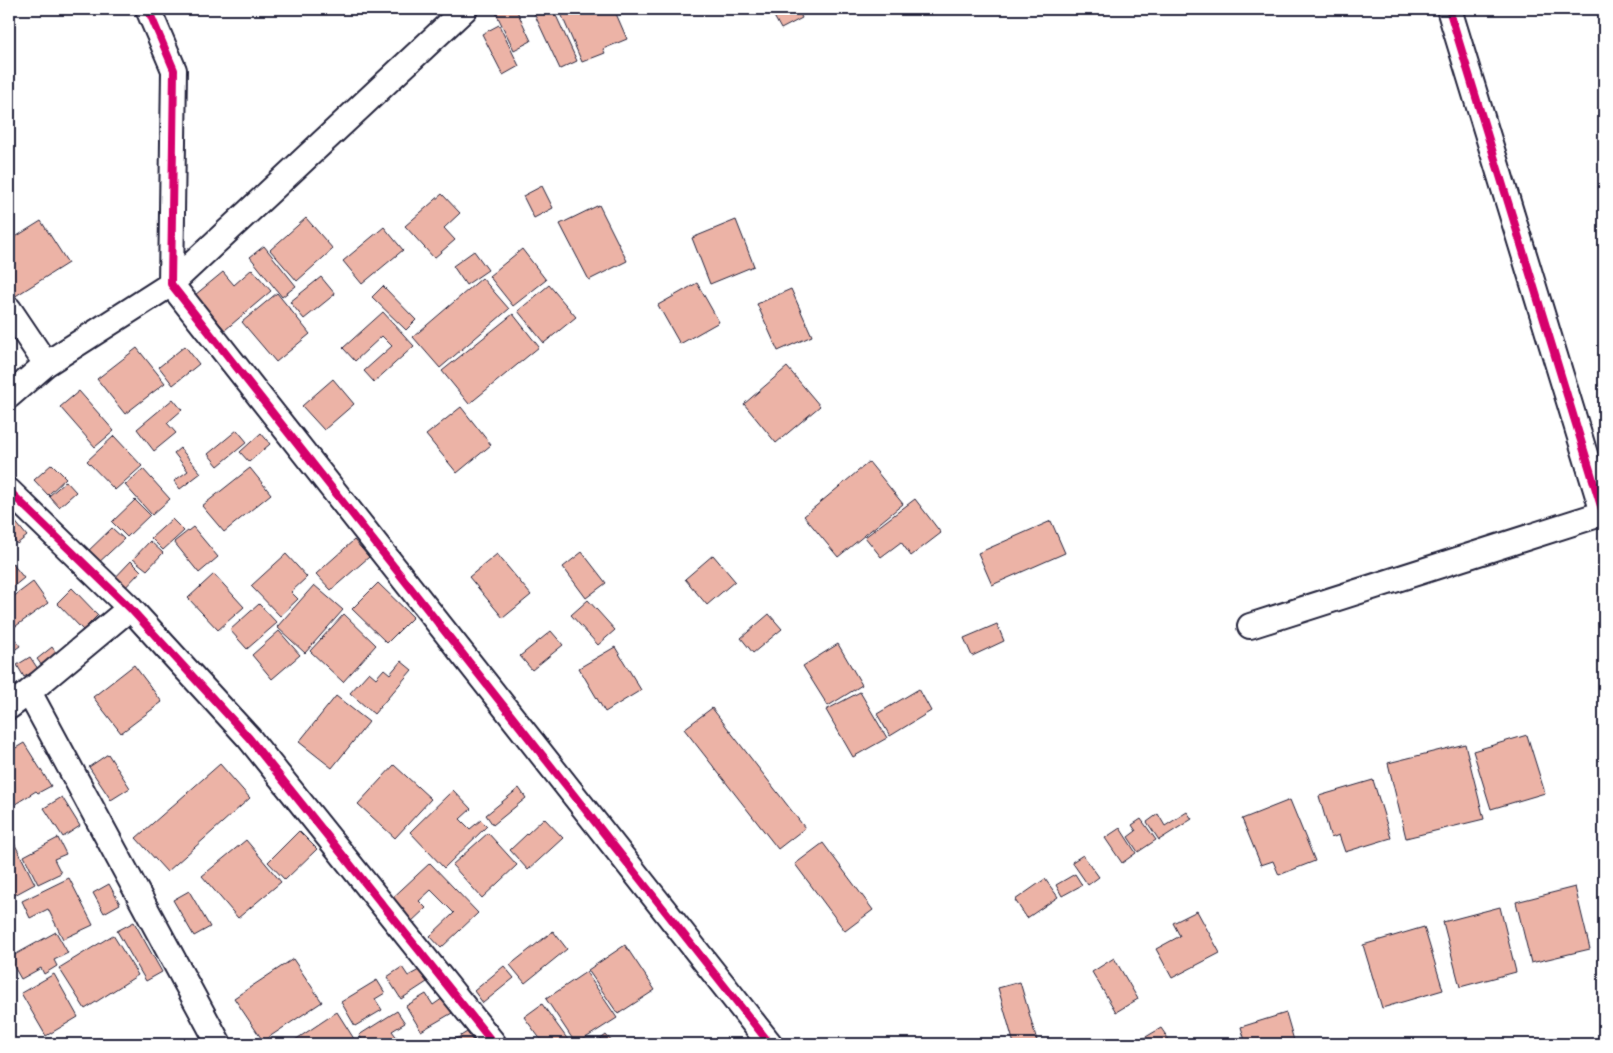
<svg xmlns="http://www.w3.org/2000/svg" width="1613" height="1053" font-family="Pangolin,sans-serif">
  <rect width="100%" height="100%" fill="#fff"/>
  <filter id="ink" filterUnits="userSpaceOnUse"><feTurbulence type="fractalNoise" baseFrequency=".02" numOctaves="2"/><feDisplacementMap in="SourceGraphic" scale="10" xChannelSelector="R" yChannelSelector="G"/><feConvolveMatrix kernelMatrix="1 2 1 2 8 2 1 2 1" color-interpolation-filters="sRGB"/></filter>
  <g filter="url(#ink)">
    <path fill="#ecb3a6" stroke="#22223b" d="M506,9H516L531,41L514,50L496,13Z
      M532,9H553L577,61L560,69Z
      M559,9H614L627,39L603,49L605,53L582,62Z
      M770,9H798L802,18L781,29Z
      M499,25L519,66L503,75L482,34Z
      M542,186L553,208L534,218L523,196Z
      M442,194L460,213L444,228L455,240L434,258L405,226Z
      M599,205L627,261L589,280L560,224Z
      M306,218L333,249L297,281L270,250Z
      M736,220L754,266L710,284L692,238Z
      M41,221L68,263L14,297L9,289V241Z
      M384,227L403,250L362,284L343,261Z
      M264,246L296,286L282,297L250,257Z
      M522,249L546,280L513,306L489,276Z
      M474,251L488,270L466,285L453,266Z
      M252,269L271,291L225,330L195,295L223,272L234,285Z
      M321,277L335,294L304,319L290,302Z
      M482,278L509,309L440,368L413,337Z
      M697,283L719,322L680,344L658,305Z
      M549,285L576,317L544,343L518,311Z
      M383,286L416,320L406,330L372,297Z
      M791,289L812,336L778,351L757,304Z
      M277,293L310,334L276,362L242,322Z
      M383,312L414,346L374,382L364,371L392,346L382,336L355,361L343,348Z
      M513,314L539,347L469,404L442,371Z
      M185,346L199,364L173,385L159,367Z
      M137,348L165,383L125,414L97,379Z
      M787,367L820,406L776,443L744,404Z
      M333,379L354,404L324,430L302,406Z
      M79,391L114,431L95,447L60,407Z
      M173,399L182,410L167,423L176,433L154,451L137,429Z
      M461,407L491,445L457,473L426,435Z
      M237,430L247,442L218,466L208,454Z
      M261,433L270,444L249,462L240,452Z
      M114,436L142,466L115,490L87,461Z
      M180,448L201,473L180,489L174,481L188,471L174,453Z
      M869,462L903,504L838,557L804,516Z
      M52,464L66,478L48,495L34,480Z
      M250,468L271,494L224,532L202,506Z
      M143,469L170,499L152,515L125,485Z
      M66,481L76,492L59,507L49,496Z
      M915,499L941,533L911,556L901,542L881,557L865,537Z
      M135,500L150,515L127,537L112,522Z
      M9,514L27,536L17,544L9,533Z
      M172,519L184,531L163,550L151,538Z
      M1051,521L1065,553L992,585L978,553Z
      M193,527L218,557L199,573L174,542Z
      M112,528L124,539L95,566L84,555Z
      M354,540L369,557L331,590L316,574Z
      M150,541L163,553L147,570L133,559Z
      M582,552L606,583L586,598L563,567Z
      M286,554L307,577L291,592L298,599L280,616L251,586Z
      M497,554L531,595L503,618L469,577Z
      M713,555L735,581L707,605L685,579Z
      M131,561L141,571L120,593L110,583Z
      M12,563L24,578L9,590V566Z
      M214,574L244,607L218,630L188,598Z
      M33,582L48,603L9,631L20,646L9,654V600Z
      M378,583L413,617L387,643L352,609Z
      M314,585L343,610L305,653L277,627Z
      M72,588L98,615L83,630L57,603Z
      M588,600L615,630L598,645L571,615Z
      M259,604L277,623L247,649L230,630Z
      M344,614L376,645L343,682L310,651Z
      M769,614L782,629L753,653L741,638Z
      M997,624L1004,641L972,656L964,638Z
      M279,631L300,655L272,679L252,655Z
      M551,631L563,645L532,670L520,656Z
      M838,644L862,685L828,706L803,666Z
      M52,647L60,658L45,670L37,659Z
      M615,647L641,690L605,712L579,668Z
      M30,657L38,669L24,677L17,665Z
      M401,661L412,670L374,714L350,693L369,672L376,678L384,669L390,674Z
      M134,665L162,702L121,733L93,697Z
      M919,689L931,711L890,736L877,714Z
      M860,692L887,738L853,757L826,710Z
      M336,696L369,722L332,768L299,742Z
      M712,708L805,828L778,849L684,729Z
      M1527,735L1545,793L1491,809L1473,751Z
      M24,743L51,786L38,793L36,791L9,808V752Z
      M1465,744L1484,819L1406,838L1388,763Z
      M108,754L130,788L111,800L89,767Z
      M220,764L250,798L167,872L136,838Z
      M394,765L431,799L395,838L358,804Z
      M1373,780L1391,838L1345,852L1339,835L1331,838L1319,796Z
      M519,788L526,798L493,825L486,815Z
      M453,790L471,809L460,819L470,829L481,820L487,826L444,868L410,832Z
      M62,797L80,826L63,837L44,808Z
      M1290,800L1315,861L1279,875L1273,861L1261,865L1242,819Z
      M1187,812L1192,819L1159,840L1147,822L1158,814L1165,826Z
      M544,818L563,838L528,870L510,850Z
      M1141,819L1156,840L1138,852L1128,837L1136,831L1132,825Z
      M1120,828L1136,853L1122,863L1105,838Z
      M299,831L317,849L285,880L268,862Z
      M488,833L517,865L482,898L452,865Z
      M11,837L35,884L9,898V838Z
      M58,838L66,854L54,859L61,873L38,884L24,856Z
      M246,840L281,882L238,918L202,876Z
      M823,843L873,910L845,931L795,864Z
      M1083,855L1099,877L1088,885L1072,862Z
      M430,863L478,913L441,948L430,936L454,913L431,890L419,901L426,908L409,924L388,902Z
      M1075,874L1082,885L1062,896L1056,885Z
      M69,878L93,925L63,939L48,909L30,918L22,901Z
      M1045,879L1058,897L1027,918L1015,900Z
      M109,884L120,904L104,913L93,893Z
      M1575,887L1590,949L1531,963L1516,902Z
      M189,891L210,927L194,936L173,900Z
      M1500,907L1516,972L1460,987L1443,922Z
      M1197,911L1220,953L1172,978L1156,949L1180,936L1173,923Z
      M134,922L162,972L146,981L117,931Z
      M1424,927L1443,990L1382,1008L1363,945Z
      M553,931L567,949L525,983L510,965Z
      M56,932L68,953L54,960L57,966L44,974L41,968L21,979L9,958Z
      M113,935L138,975L85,1009L59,968Z
      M625,945L655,990L618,1014L588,970Z
      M1114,958L1138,999L1116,1012L1092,972Z
      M293,959L322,1002L263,1041L234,998Z
      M504,966L514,978L483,1003L474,991Z
      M402,967L408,976L419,970L427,982L401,999L387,977Z
      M586,972L617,1018L576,1044L546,999Z
      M54,974L78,1017L46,1036L21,993Z
      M377,980L385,993L375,999L382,1010L355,1026L341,1002Z
      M1020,982L1038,1044H1014L998,988Z
      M426,994L433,1005L443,998L452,1013L421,1031L406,1006Z
      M542,1004L571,1044H544L524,1017Z
      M397,1011L405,1023L392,1031L401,1043L365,1044L359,1035Z
      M337,1012L356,1042L353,1044H289Z
      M1286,1013L1295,1044H1246L1241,1027Z
      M1161,1028L1172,1044H1134Z
      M467,1032L475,1044H460L456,1039Z
      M606,1035L614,1044H594Z"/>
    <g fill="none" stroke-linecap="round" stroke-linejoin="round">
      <defs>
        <path id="street" d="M148,9L174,70L171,284L770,1044
          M1449,9L1604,516
          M9,309L46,364
          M9,396L46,364L171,284L465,9
          M9,491L130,608L249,738L494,1044
          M1250,626L1604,513
          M29,692L219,1044
          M9,707L29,692L130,608"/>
      </defs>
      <use href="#street" stroke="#22223b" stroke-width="28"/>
      <use href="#street" stroke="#fff" stroke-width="24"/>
      <defs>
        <path id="cycleway" d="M148,9L174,70L171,284L770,1044
          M1449,9L1604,516
          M9,491L130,608L249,738L494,1044"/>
      </defs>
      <use href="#cycleway" stroke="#fff" stroke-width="11"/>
      <use href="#cycleway" stroke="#d6006c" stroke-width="8"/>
    </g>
  </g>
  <rect width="1613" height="1053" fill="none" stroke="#fff" stroke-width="30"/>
  <rect x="15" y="15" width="1583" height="1023" fill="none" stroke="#22223b" stroke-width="2" filter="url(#ink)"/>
</svg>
